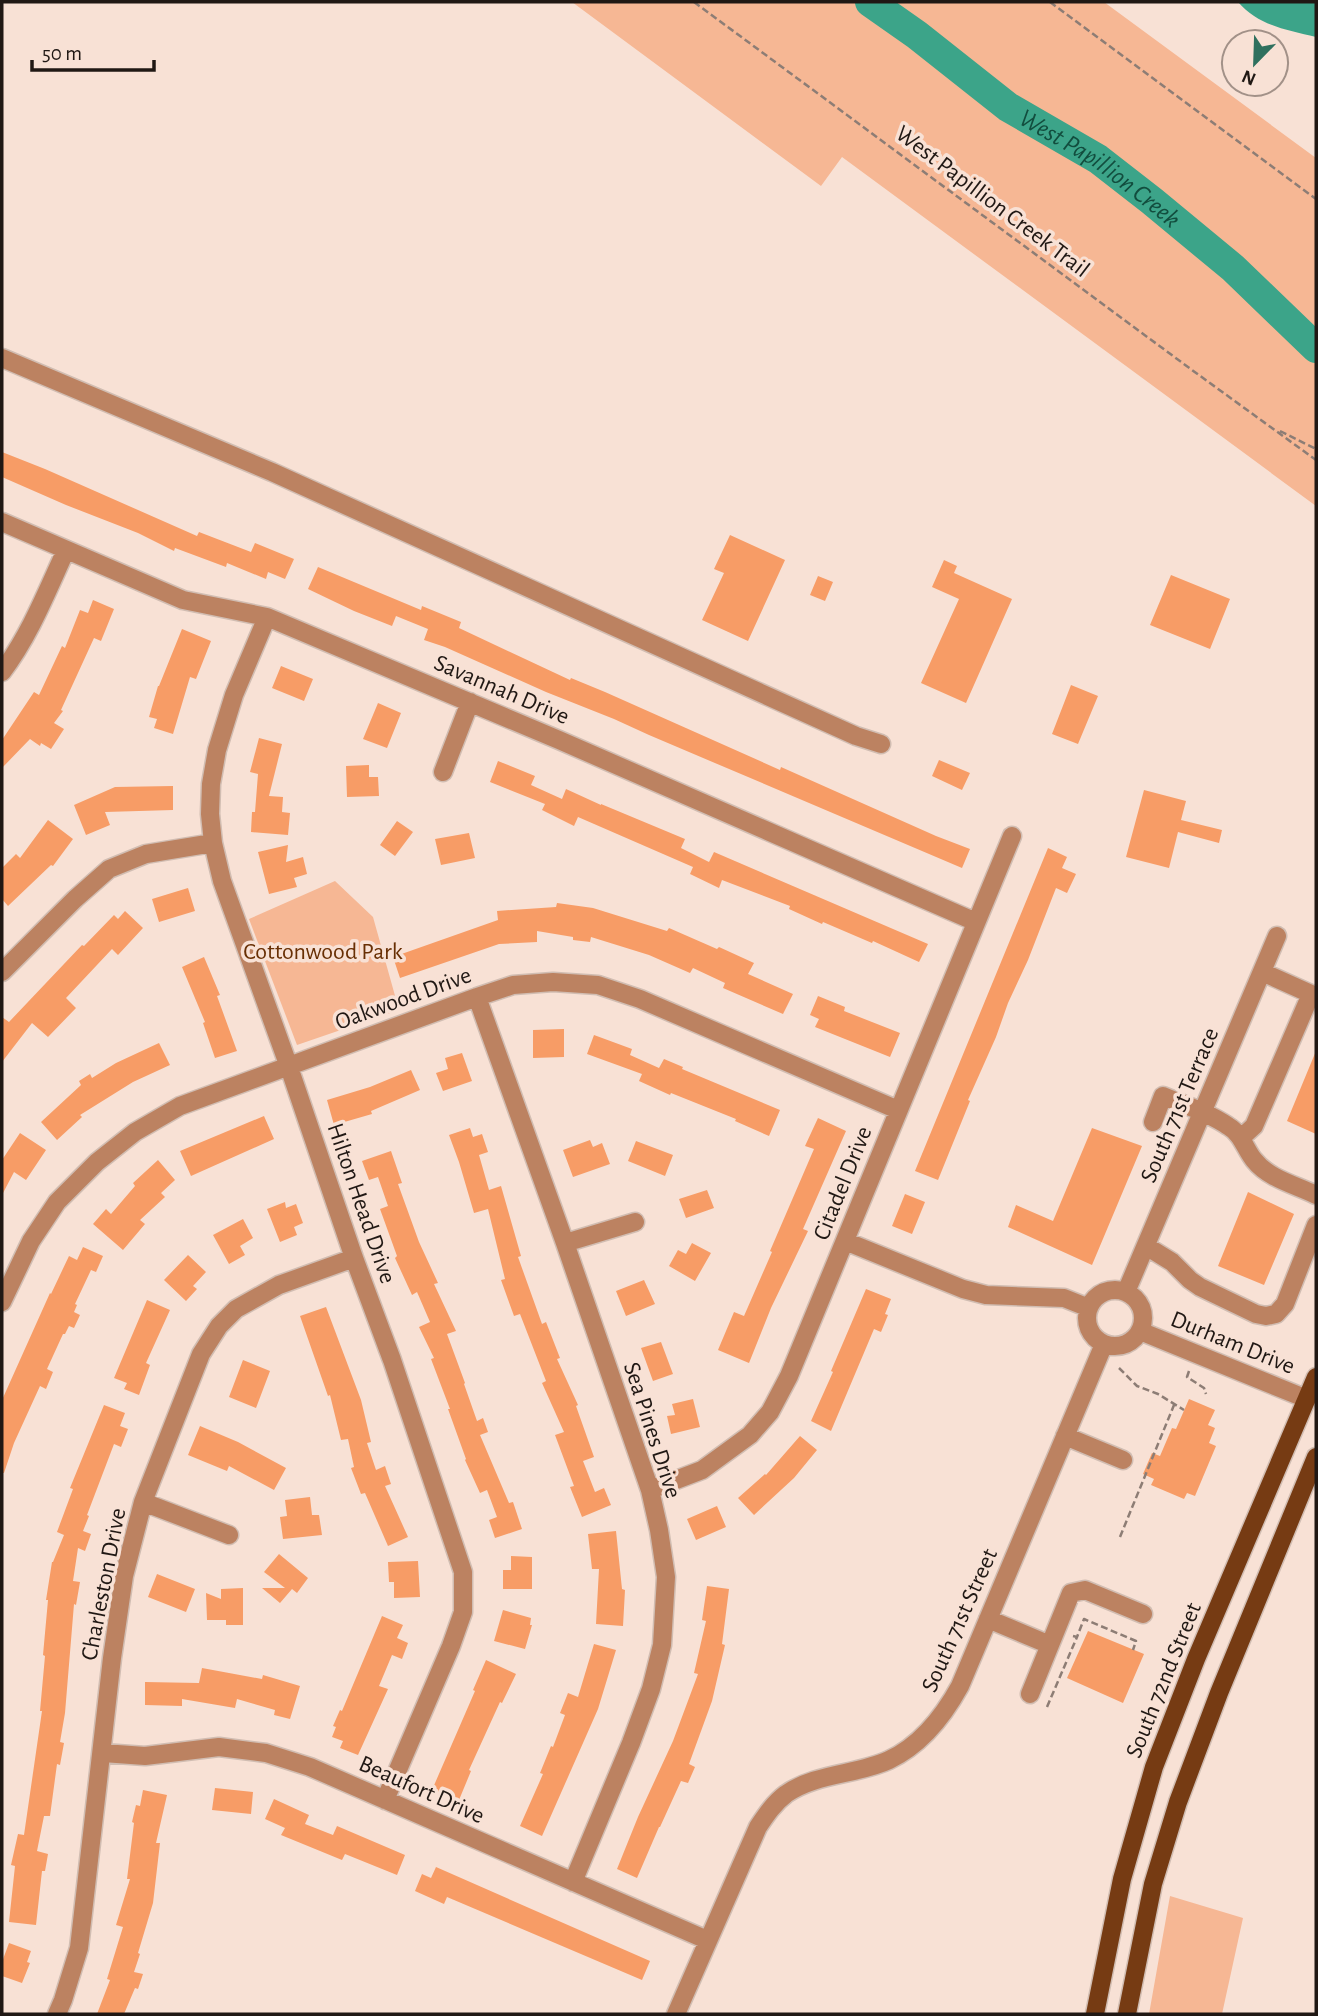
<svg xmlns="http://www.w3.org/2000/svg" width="1318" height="2016" font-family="'Alegreya Sans',sans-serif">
  <rect width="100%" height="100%" fill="#f8e1d5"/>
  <path fill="#f6b794" d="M572,2H1104L1316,158V506L842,157L821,186Z
    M335,881L373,917L399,1010L297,1045L249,919Z
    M1170,1896L1243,1918L1222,2014H1149Z"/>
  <path fill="#3ca489" d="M1238,2H1316V37C1287,30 1259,26 1238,2Z"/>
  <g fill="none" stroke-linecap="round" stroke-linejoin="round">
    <path stroke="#3ca489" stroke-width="30" id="s1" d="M870,2L917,35L1008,107L1098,159L1152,201L1233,268L1316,348"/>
  </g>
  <path fill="#f79c66" d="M2,452L45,469L197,536L199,532L251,552L255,543L294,559L285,579L268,572L266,579L227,563L226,567L175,548L174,551L138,533L66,505L2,477Z
    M730,535L785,560L748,641L702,620L724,573L714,569Z
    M944,560L957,566L954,573L1012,599L966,703L921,683L959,599L932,587Z
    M318,567L421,610L422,606L461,622L459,628L570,680L571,678L605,692L780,770L781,767L936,836L970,849L962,868L649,735L614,719L546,692L445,647L424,640L428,629L396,616L392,626L354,611L308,589Z
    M1171,575L1230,599L1210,649L1150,625Z
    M818,576L833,582L825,601L810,595Z
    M93,600L114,609L101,641L94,638L61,710L63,711L54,723L64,729L51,749L41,743L40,746L30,739L2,768V740L34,692L39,695L62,646L65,648L80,610L88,613Z
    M182,629L211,641L196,679L190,677L173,734L154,728L157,719L149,717L158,686H159Z
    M281,666L313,679L304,701L272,688Z
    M1071,685L1098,696L1078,744L1052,734Z
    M378,703L401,713L387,748L363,739Z
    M259,738L282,744L269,796L283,797L282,812L290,813L288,835L251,832L252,812H255L258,774L250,772Z
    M939,760L970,773L962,790L932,776Z
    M498,761L535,776L531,785L562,799L566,789L601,805V804L685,839L681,848L709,862L714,852L928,944L919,962L873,941L872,943L823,922L822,924L789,909L790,906L722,880L719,888L690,874L693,867L578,817L574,826L542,810L545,804L490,782Z
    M369,765V777H378L379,796L347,797L346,766Z
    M173,786V810L105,812L110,825L86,835L74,805L115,787Z
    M1144,790L1186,801L1181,820L1222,830L1219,843L1178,832L1169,868L1126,857Z
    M48,820L73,839L53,866L51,865L8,906L2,899V868L16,854L20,858Z
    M397,821L413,832L395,856L380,845Z
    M469,833L475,858L441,865L435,839Z
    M288,845L286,862L303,857L307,874L294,878L297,887L269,894L258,852Z
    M1048,848L1067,857L1062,868L1076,874L1067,893L1056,888L1028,960L1008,1003L996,1037L968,1100L970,1101L938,1180L915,1171Z
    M188,888L195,911L159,922L152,899Z
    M557,903L593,908L667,931L669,928L717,949L719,947L754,963L748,974L793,994L783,1014L723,988L725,983L693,968L690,973L649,955L591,937L590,942L573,940V937L537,931V942L499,944L400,978L393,957L498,920L497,911L556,907Z
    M125,911L143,928L118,955L112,949L66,998L76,1008L48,1037L32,1023L2,1062V1017L9,1022L82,945L84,946L114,915L118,919Z
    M204,957L220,995L217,996L237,1051L215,1058L203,1023L205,1022L182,967Z
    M818,996L845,1007L844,1011L900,1033L890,1057L815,1027L819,1019L810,1015Z
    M564,1029V1057L533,1058V1030Z
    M594,1035L632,1049L630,1055L659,1068L664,1059L683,1067L682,1069L780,1110L769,1136L735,1121L736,1119L671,1093L670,1095L639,1081L642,1074L587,1054Z
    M159,1043L170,1065L133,1082L80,1115L82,1117L57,1140L41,1122L81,1085L79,1081L90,1074L92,1078L116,1063Z
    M1316,1051V1134L1287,1121Z
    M462,1053L472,1081L443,1091L436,1073L448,1069L445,1058Z
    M411,1070L420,1090L371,1111L372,1114L334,1125L327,1100L370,1087Z
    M264,1116L274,1139L191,1176L180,1151Z
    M818,1118L846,1131L803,1229L808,1231L771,1308L749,1363L718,1350L734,1312L744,1316L772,1252L770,1251L814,1149L805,1146Z
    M470,1128L473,1137L482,1134L488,1152L479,1155L489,1190L501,1186L521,1256L518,1257L542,1324L546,1322L560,1358L557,1359L578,1405L576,1406L594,1457L583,1461L595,1492L604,1488L611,1505L582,1517L570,1487L574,1486L555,1435L564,1432L542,1383L546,1381L520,1314L514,1316L501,1280L505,1279L488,1209L474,1213L459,1162L449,1135Z
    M1092,1128L1142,1146L1092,1265L1008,1227L1016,1205L1053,1221Z
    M20,1133L46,1150L26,1180L14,1172L2,1195V1160Z
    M590,1140L593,1147L602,1143L610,1164L573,1177L563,1150Z
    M636,1141L673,1155L665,1176L628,1161Z
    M391,1151L402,1183L398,1184L419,1242L438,1283L434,1284L456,1331L447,1334L465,1383L464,1384L477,1421L483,1418L488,1432L480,1435L509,1503L513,1502L522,1529L495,1538L489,1520L497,1517L487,1490L480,1493L465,1460L466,1459L448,1409H450L431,1359L434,1358L419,1327L430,1322L417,1292L412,1295L395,1258L397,1256L380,1209L388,1206L378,1177L369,1180L362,1161Z
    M158,1160L175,1180L161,1193L165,1197L140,1220L145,1224L123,1250L93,1224L106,1209L111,1214L135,1186L133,1183Z
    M707,1190L714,1208L686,1218L679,1199Z
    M1248,1192L1294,1214L1264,1285L1218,1266Z
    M905,1194L925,1202L912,1234L892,1226Z
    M285,1202L286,1208L296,1204L303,1223L294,1227L297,1235L280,1242L267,1209Z
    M243,1219L253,1238L240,1246L245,1255L229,1264L213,1235Z
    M692,1243L711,1253L695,1281L669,1266L678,1250L686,1254Z
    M83,1247L103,1256L96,1272L91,1270L75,1304L77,1305L74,1312L80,1315L74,1328L69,1326L65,1334H63L47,1369L53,1372L46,1389L40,1386L14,1443L4,1473H2V1400L50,1293L51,1294L69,1256L77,1260Z
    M188,1255L206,1272L193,1286L197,1289L186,1301L164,1280Z
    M644,1280L655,1304L626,1316L616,1291Z
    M866,1289L891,1299L885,1314L888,1315L881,1332L874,1329L831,1431L811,1421L833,1372L831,1371Z
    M147,1300L170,1310L146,1363L150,1365L139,1395L124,1389L127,1383L114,1378Z
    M326,1307L361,1400L371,1442L367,1443L376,1470L385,1466L391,1484L385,1486L408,1537L388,1546L365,1493L361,1494L351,1468L354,1467L348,1439L341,1440L330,1395L328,1396L300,1316Z
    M661,1342L673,1374L653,1381L641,1348Z
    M243,1360L270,1371L256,1408L229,1397Z
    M693,1399L700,1427L671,1434L667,1416L675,1415L672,1404Z
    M1189,1399L1215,1410L1208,1425L1215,1428L1209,1443L1216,1446L1195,1496L1187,1493L1184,1499L1151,1485L1154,1479L1143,1474L1152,1453L1160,1456L1172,1428L1176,1429Z
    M104,1405L125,1413L120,1426L128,1429L121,1447L114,1444L87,1515L89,1516L83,1531L91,1534L85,1551L78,1548L73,1581L80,1582L76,1605L74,1604L65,1713L60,1742L64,1743L60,1765L57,1764L50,1816H44L37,1851L48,1854L45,1871H42L36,1925L9,1922L15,1866L11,1865L18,1834L24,1835L42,1711H40L45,1656L43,1655L48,1600H46L52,1562H53L64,1535L57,1532L73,1489L70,1488Z
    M200,1426L238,1442L286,1468L274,1490L229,1466L227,1471L188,1455Z
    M800,1436L817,1450L794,1478L754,1515L738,1498L765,1474L766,1475Z
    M310,1497L312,1515H319L322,1535L283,1539L280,1517L287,1516L285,1500Z
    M717,1506L726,1527L696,1540L687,1519Z
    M616,1531L622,1589L625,1590L623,1626L596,1624L599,1569H592L588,1534Z
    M279,1554L308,1578L297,1593L292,1589L280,1603L262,1588H285L264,1572Z
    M511,1556L532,1557V1589H503V1570H511Z
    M418,1561L420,1597L394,1598V1582H389L388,1562Z
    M157,1574L195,1589L186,1612L148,1597Z
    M707,1586L729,1589L722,1644L725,1645L712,1701L689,1764L695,1767L688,1783L681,1781L660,1827H659L637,1878L617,1869L638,1817L673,1741L698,1674L694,1673L706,1621L702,1620Z
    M243,1588V1625H226V1620H207L206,1593L221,1599V1589Z
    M503,1610L531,1618L530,1625H532L525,1649L494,1641Z
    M382,1616L403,1625L397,1638L408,1643L402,1659L392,1655L379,1686L388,1689L358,1755L340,1748L343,1741L332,1737L336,1727L333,1726L340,1710L342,1711Z
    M1088,1631L1144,1654L1123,1703L1067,1678Z
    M594,1644L616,1650L598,1709L542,1836L520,1826L543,1774L540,1773L551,1746L553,1747L565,1715L560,1713L568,1693L578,1697Z
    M486,1660L516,1674L502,1703L500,1702L469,1770L471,1771L459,1800L432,1790L475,1691L473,1690Z
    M202,1668L262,1679L263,1675L300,1686L290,1719L274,1715L275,1710L237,1699L235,1708L182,1699V1706L145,1705V1682L199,1683Z
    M215,1788L253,1792L251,1814L212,1810Z
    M143,1790L167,1795L156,1843H160L153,1903L138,1953L140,1954L134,1972L143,1974L138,1989L135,1988L124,2014H97L110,1980L107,1979L123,1927L116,1925L130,1879H127L134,1823L132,1822L136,1805L140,1806Z
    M274,1799L309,1815L305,1824L333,1835L337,1826L405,1855L397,1875L345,1854L342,1860L281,1835L285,1828L265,1819Z
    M436,1867L650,1961L642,1980L447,1897L444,1904L415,1891L422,1874L431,1878Z
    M9,1943L31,1951L27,1962L30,1963L22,1983L2,1976V1962Z"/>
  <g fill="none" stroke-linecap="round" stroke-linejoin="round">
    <defs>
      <path id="minor" d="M2,358L272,472L856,736L881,744
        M2,522L183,600L267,617L559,740L976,922
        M267,617L234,695L217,750L211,784L210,814L213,843L222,881L289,1067L354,1258L392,1360L463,1572V1612L451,1646L385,1800
        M2,672C30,635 47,591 66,550
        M443,772L470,702
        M2,972L75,899L109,869L146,854L213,843
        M477,997L565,1243L650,1490L659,1530L666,1577L662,1645L651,1689L631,1743L573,1882
        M1153,1122L1163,1096C1185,1105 1209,1113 1228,1126C1242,1134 1245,1149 1254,1160C1269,1179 1296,1185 1316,1195
        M1241,1138L1254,1126L1311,994L1262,972
        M845,1241L963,1289L986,1295L1064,1298L1089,1308
        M565,1243L635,1222
        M1146,1246L1172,1262L1190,1280L1200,1287L1256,1314L1266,1316L1276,1314L1285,1304L1316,1225
        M1087 1318a28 28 0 1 1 56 0a28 28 0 1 1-56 0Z
        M1126,1292L1277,936
        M2,1302L31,1241L57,1202L97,1162L135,1132L180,1106L477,997L513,985L553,982L598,985L640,999L898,1110
        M1140,1331L1307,1399
        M1065,1436L1123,1460
        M650,1490L702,1470L750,1435L770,1412L789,1376L1012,836
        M143,1502L229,1535
        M988,1619L1050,1645
        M1030,1694L1071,1593L1085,1590L1143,1614
        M103,1753L145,1756L219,1747L266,1753L310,1767L707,1940
        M57,2014L63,2000L79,1948L112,1658L124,1576L143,1502L201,1354L219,1326L236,1309L279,1285L354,1258
        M676,2014L758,1827C766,1815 774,1803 786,1794C816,1773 857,1775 889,1760C921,1745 943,1717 960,1686L1104,1344"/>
      <path id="major" d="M1095,2014L1122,1879L1154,1767L1196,1659L1316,1377
        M1127,2014L1153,1884L1178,1802L1219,1693L1316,1457"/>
    </defs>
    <use href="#minor" stroke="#d1bdb2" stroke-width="21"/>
    <use href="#major" stroke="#d1bdb2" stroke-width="21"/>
    <path stroke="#8d7d75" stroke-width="2.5" stroke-dasharray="7 3.5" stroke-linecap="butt" d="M694,2L1192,370L1316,460
      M1050,2L1316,199
      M1280,431L1316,449
      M1119,1368L1137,1386L1158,1394L1184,1410
      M1189,1371L1187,1377L1204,1388L1206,1394
      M1120,1537L1174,1405
      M1073,1636L1077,1637L1084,1619L1136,1641L1133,1650
      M1047,1707L1077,1637"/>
    <use href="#minor" stroke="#bc8261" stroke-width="18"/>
    <use href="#major" stroke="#763b13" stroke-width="18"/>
  </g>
  <g text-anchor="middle" stroke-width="7" stroke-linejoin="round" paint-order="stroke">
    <g font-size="24" fill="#201814" stroke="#f8e1d5">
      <text transform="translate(993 201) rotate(37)" y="8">West Papillion Creek Trail</text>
      <text transform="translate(502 689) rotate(23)" y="8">Savannah Drive</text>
      <text transform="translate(403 998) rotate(-20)" y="8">Oakwood Drive</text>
      <text transform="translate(1179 1105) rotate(-67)" y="8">South 71st Terrace</text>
      <text transform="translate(842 1183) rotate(-68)" y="8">Citadel Drive</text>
      <text transform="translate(362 1203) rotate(71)" y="8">Hilton Head Drive</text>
      <text transform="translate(1233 1342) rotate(22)" y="8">Durham Drive</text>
      <text transform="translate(653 1430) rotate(72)" y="8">Sea Pines Drive</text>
      <text transform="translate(103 1584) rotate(-79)" y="8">Charleston Drive</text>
      <text transform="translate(959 1620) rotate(-66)" y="8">South 71st Street</text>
      <text transform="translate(1163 1680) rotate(-68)" y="8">South 72nd Street</text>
      <text transform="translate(422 1789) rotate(24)" y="8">Beaufort Drive</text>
    </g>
    <g font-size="24" fill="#682f04" stroke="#f8e1d5">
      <text x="323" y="959">Cottonwood Park</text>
    </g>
    <g font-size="26" font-style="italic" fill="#124d3e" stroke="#f8e1d5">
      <text dy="9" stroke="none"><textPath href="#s1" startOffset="284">West Papillion Creek</textPath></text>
    </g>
  </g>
  <rect width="1318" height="2016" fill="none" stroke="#201814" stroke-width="7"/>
  <g transform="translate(1255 63) rotate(203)"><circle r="33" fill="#f8e1d5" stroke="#a29188" stroke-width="2"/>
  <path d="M0-5L12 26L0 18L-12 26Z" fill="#2f705e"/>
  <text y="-10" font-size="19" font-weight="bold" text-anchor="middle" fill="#201814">N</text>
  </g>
  <path d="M32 60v10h122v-10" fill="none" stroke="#201814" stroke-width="3.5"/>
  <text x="42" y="60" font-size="21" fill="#201814" stroke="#f8e1d5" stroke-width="5" paint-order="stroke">50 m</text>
</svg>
